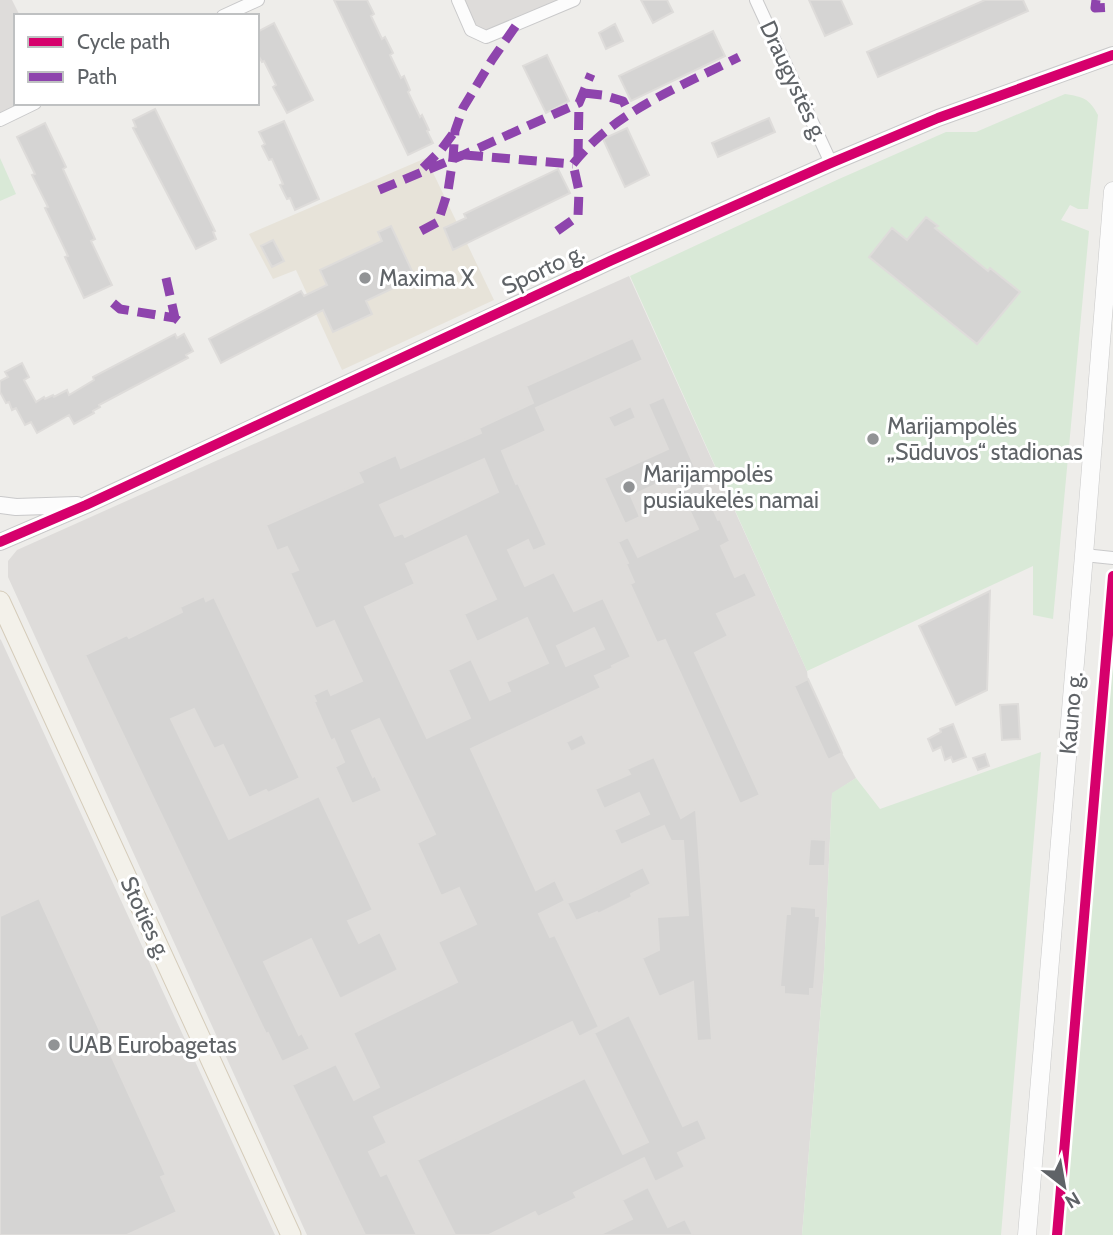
<svg xmlns="http://www.w3.org/2000/svg" width="1113" height="1235" font-family="Cabin,sans-serif">
  <rect width="100%" height="100%" fill="#eeedea"/>
  <path fill="#e7e3d9" d="M426,158L494,300L342,370L296,270L273,279L249,234Z"/>
  <path fill="#dedcda" d="M0,0H12L20,16H16V103H35L0,120Z
    M458,0H574L486,37L471,30Z
    M629,276L807,671L808,680L842,753L856,778L832,794L824,970L802,1235H307L8,577V561L17,550Z
    M0,639L1,640L275,1235H0Z"/>
  <path fill="#d9e9d7" d="M1065,94C1083,97 1089,98 1098,115L1088,209H1078L1070,205L1061,220L1089,231L1053,619L1033,615V566L807,671L630,276L839,179L946,132H976Z
    M0,158L16,194L0,201Z
    M1113,604V1235H1060Z
    M1041,752L1001,1235H802L824,970L832,793L856,778L880,809Z"/>
  <path fill="#d5d4d3" stroke="#dedcda" stroke-width="2" fill-rule="evenodd" d="M334,0H367L374,14L371,16L382,39L385,37L393,53L390,55L401,78L404,76L410,90L408,92L420,117L422,115L429,130L427,131L433,143L408,155Z
    M641,0H667L673,12L653,23Z
    M809,0H841L852,24L825,36Z
    M985,0H1023L1028,11L878,77L867,52Z
    M274,23L313,100L287,113L273,87L276,85L264,61L262,62L257,53V32Z
    M615,24L623,41L606,49L599,33Z
    M713,31L725,56L631,101L619,76Z
    M547,55L569,101L546,113L523,66Z
    M155,109L215,231L213,232L216,239L196,249L133,128L136,127L133,120Z
    M769,118L775,132L718,157L712,143Z
    M284,121L319,199L295,210L290,198L287,199L280,185L283,184L272,159L269,160L262,146L265,144L259,132Z
    M45,123L66,167L63,169L95,239L91,241L112,285L84,298L65,257L68,256L45,208L48,207L32,175L35,174L17,137Z
    M627,128L649,175L625,187L603,139Z
    M558,169L570,193L453,250L444,228L466,218L464,214Z
    M926,217L938,226L935,228L988,271L990,268L1020,292L977,344L869,257L892,228L907,240Z
    M391,226L412,271L405,275L408,281L366,301L372,314L333,332L323,310L221,363L209,339L301,291L304,296L327,285L320,270L382,241L378,232Z
    M273,240L284,261L272,267L261,246Z
    M175,334L177,338L184,334L193,351L186,355L188,358L99,405L100,407L93,411L94,413L74,424L69,415L37,433L31,422L25,425L16,408L12,410L9,402L6,403L0,392V381L8,377L5,372L22,363L29,377L24,380L36,402L44,397L45,399L53,395L54,397L67,390L69,395L94,380L93,377Z
    M633,338L643,360L536,408L546,431L502,451L516,484L518,483L547,545L533,551L528,540L508,550L525,586L554,572L574,611L603,598L631,657L612,666L613,668L595,676L601,688L471,749L536,890L555,880L565,901L539,914L550,937L555,935L599,1027L579,1037L572,1022L374,1117L387,1143L369,1152L381,1176L387,1173L417,1235H365L292,1085L336,1064L354,1100L379,1087L353,1033L457,982L438,942L476,924L459,888L441,896L417,843L435,834L379,719L352,731L373,777L375,775L382,791L352,804L335,767L344,762L334,739L331,741L314,702L316,701L313,695L328,688L331,695L362,681L334,621L316,629L290,573L298,570L287,547L277,551L266,525L363,482L358,472L396,455L401,468L481,433L479,428L533,403L526,386ZM484,459L498,492L405,537L403,533L395,536L380,505ZM466,536L496,599L464,614L477,642L527,618L548,663L506,682L510,691L490,700L471,659L448,670L470,718L427,738L365,607L415,584L406,564ZM594,628L604,649L566,666L557,646Z
    M664,397L718,520L720,519L730,541L721,546L735,577L745,572L757,596L717,614L728,636L695,653L760,795L740,804L665,640L657,643L646,619L630,584L634,582L626,564L628,563L618,542L628,537L638,557L698,529L674,476L631,496L640,517L625,524L604,478L668,449L648,404Z
    M631,406L636,418L614,428L608,417Z
    M990,591L987,690L956,705L919,626Z
    M204,596L206,601L214,597L300,778L268,793L266,790L249,798L223,745L214,749L194,709L171,719L229,839L319,796L373,910L348,921L359,943L380,932L398,970L340,999L311,939L264,962L299,1035L302,1033L310,1049L282,1062L268,1033L266,1034L85,655L127,635L129,638L182,612L180,607Z
    M808,679L842,753L828,760L794,686Z
    M1018,704L1020,739L1002,740L1000,705Z
    M953,724L966,757L953,762L951,757L945,760L941,747L933,751L928,739L941,732L940,729Z
    M582,734L587,744L571,752L566,742Z
    M985,754L989,766L978,770L973,758Z
    M654,757L681,818L696,809L712,1040L697,1041L693,982L659,997L642,958L659,950L657,917L688,915L683,841H671L664,826L621,845L614,830L649,814L639,793L604,809L595,789L630,774L627,769Z
    M810,839L826,840L825,866H808Z
    M643,867L651,884L631,894L632,897L598,914L597,912L576,921L567,903L581,898Z
    M39,898L166,1175L161,1177L177,1212L127,1235H0V916Z
    M790,906L816,908V916H820L814,989H810V996L784,994V987H780L786,914H790Z
    M629,1015L683,1126L698,1119L707,1139L678,1153L685,1167L655,1182L644,1158L574,1193L577,1198L538,1217L535,1212L489,1235H455L417,1160L585,1078L623,1154L648,1142L594,1033Z
    M648,1187L668,1227L685,1219L693,1235H599L632,1219L622,1200Z"/>
  <g fill="none" stroke-linecap="round" stroke-linejoin="round">
    <defs>
      <path id="minor" d="M458,0L471,30L486,37L574,0
        M756,0L831,163
        M223,16L258,0
        M0,120L35,103
        M1084,555L1113,558"/>
      <path id="tertiary" d="M0,505L16,507L77,505
        M0,542L86,505L610,261L831,163L938,118L1113,55"/>
      <path id="secondary" d="M1027,1235L1084,555L1113,191"/>
      <path id="primary" d="M0,601L291,1235"/>
    </defs>
    <use href="#minor" stroke="#c9c9ca" stroke-width="14"/>
    <use href="#tertiary" stroke="#c9c9ca" stroke-width="18"/>
    <use href="#secondary" stroke="#c9c9c9" stroke-width="19"/>
    <use href="#primary" stroke="#d5ccba" stroke-width="21"/>
    <use href="#minor" stroke="#fcfcfc" stroke-width="12"/>
    <use href="#tertiary" stroke="#fcfcfc" stroke-width="16"/>
    <use href="#secondary" stroke="#fcfcfc" stroke-width="18"/>
    <use href="#primary" stroke="#f3f1ea" stroke-width="19"/>
    <path stroke="#8e44ad" stroke-width="9" stroke-dasharray="18 9" stroke-linecap="butt" d="M1096,0L1095,8L1113,7
      M584,93L602,95L623,101L629,113
      M465,155L573,164
      M578,157L579,103
      M573,164C615,111 680,87 739,57
      M423,168L441,150L455,131
      M379,190L463,155L579,103L591,74
      M421,231L438,222L448,191L453,158L455,131L463,108L492,60L517,24
      M557,231L578,216L579,191L573,164
      M166,278L175,318L180,322
      M113,303L120,309L175,318"/>
    <defs>
      <path id="cycleway" d="M0,542L86,505L610,261L831,163L938,118L1113,55
        M1057,1235L1113,576"/>
    </defs>
    <use href="#cycleway" stroke="#fff" stroke-width="15"/>
    <use href="#cycleway" stroke="#d6006c" stroke-width="10"/>
  </g>
  <g fill="#919395" stroke="#fff" stroke-width="2.5">
    <circle cx="365" cy="278" r="7"/>
    <circle cx="873" cy="439" r="7"/>
    <circle cx="629" cy="487" r="7"/>
    <circle cx="54" cy="1045" r="7"/>
  </g>
  <g text-anchor="middle" stroke-width="6" stroke-linejoin="round" paint-order="stroke">
    <g font-size="23" fill="#5f6367" stroke="#fff">
      <text transform="translate(794 81) rotate(65)" y="8">Draugystės g.</text>
      <text transform="translate(543 269) rotate(-25)" y="8">Sporto g.</text>
      <text transform="translate(1071 713) rotate(-85)" y="8">Kauno g.</text>
      <text transform="translate(146 918) rotate(65)" y="8">Stoties g.</text>
    </g>
    <g font-size="23" fill="#5f6367" stroke="#fff" text-anchor="start">
      <text x="379" y="286">Maxima X</text>
      <text x="887" y="434">Marijampolės<tspan x="887" dy="26">„Sūduvos“ stadionas</tspan></text>
      <text x="643" y="482">Marijampolės<tspan x="643" dy="26">pusiaukelės namai</tspan></text>
      <text x="68" y="1053">UAB Eurobagetas</text>
    </g>
  </g>
  <rect x="14" y="14" width="245" height="91" fill="#ffffff" stroke="#bfc1c2" stroke-width="2"/>
  <rect x="28" y="37" width="35" height="10" fill="#d6006c" stroke="#bfc1c2" stroke-width="2"/>
  <text x="77" y="49" font-size="21" fill="#5f6367">Cycle path</text>
  <rect x="28" y="72" width="35" height="10" fill="#8e44ad" stroke="#bfc1c2" stroke-width="2"/>
  <text x="77" y="84" font-size="21" fill="#5f6367">Path</text>
  <g transform="translate(1064 1186) rotate(149)" stroke="#ffffff" stroke-width="5" paint-order="stroke">
  <path d="M0-5L12 26L0 18L-12 26Z" fill="#5f6367"/>
  <text y="-10" font-size="19" font-weight="bold" text-anchor="middle" fill="#5f6367">N</text>
  </g>
</svg>
